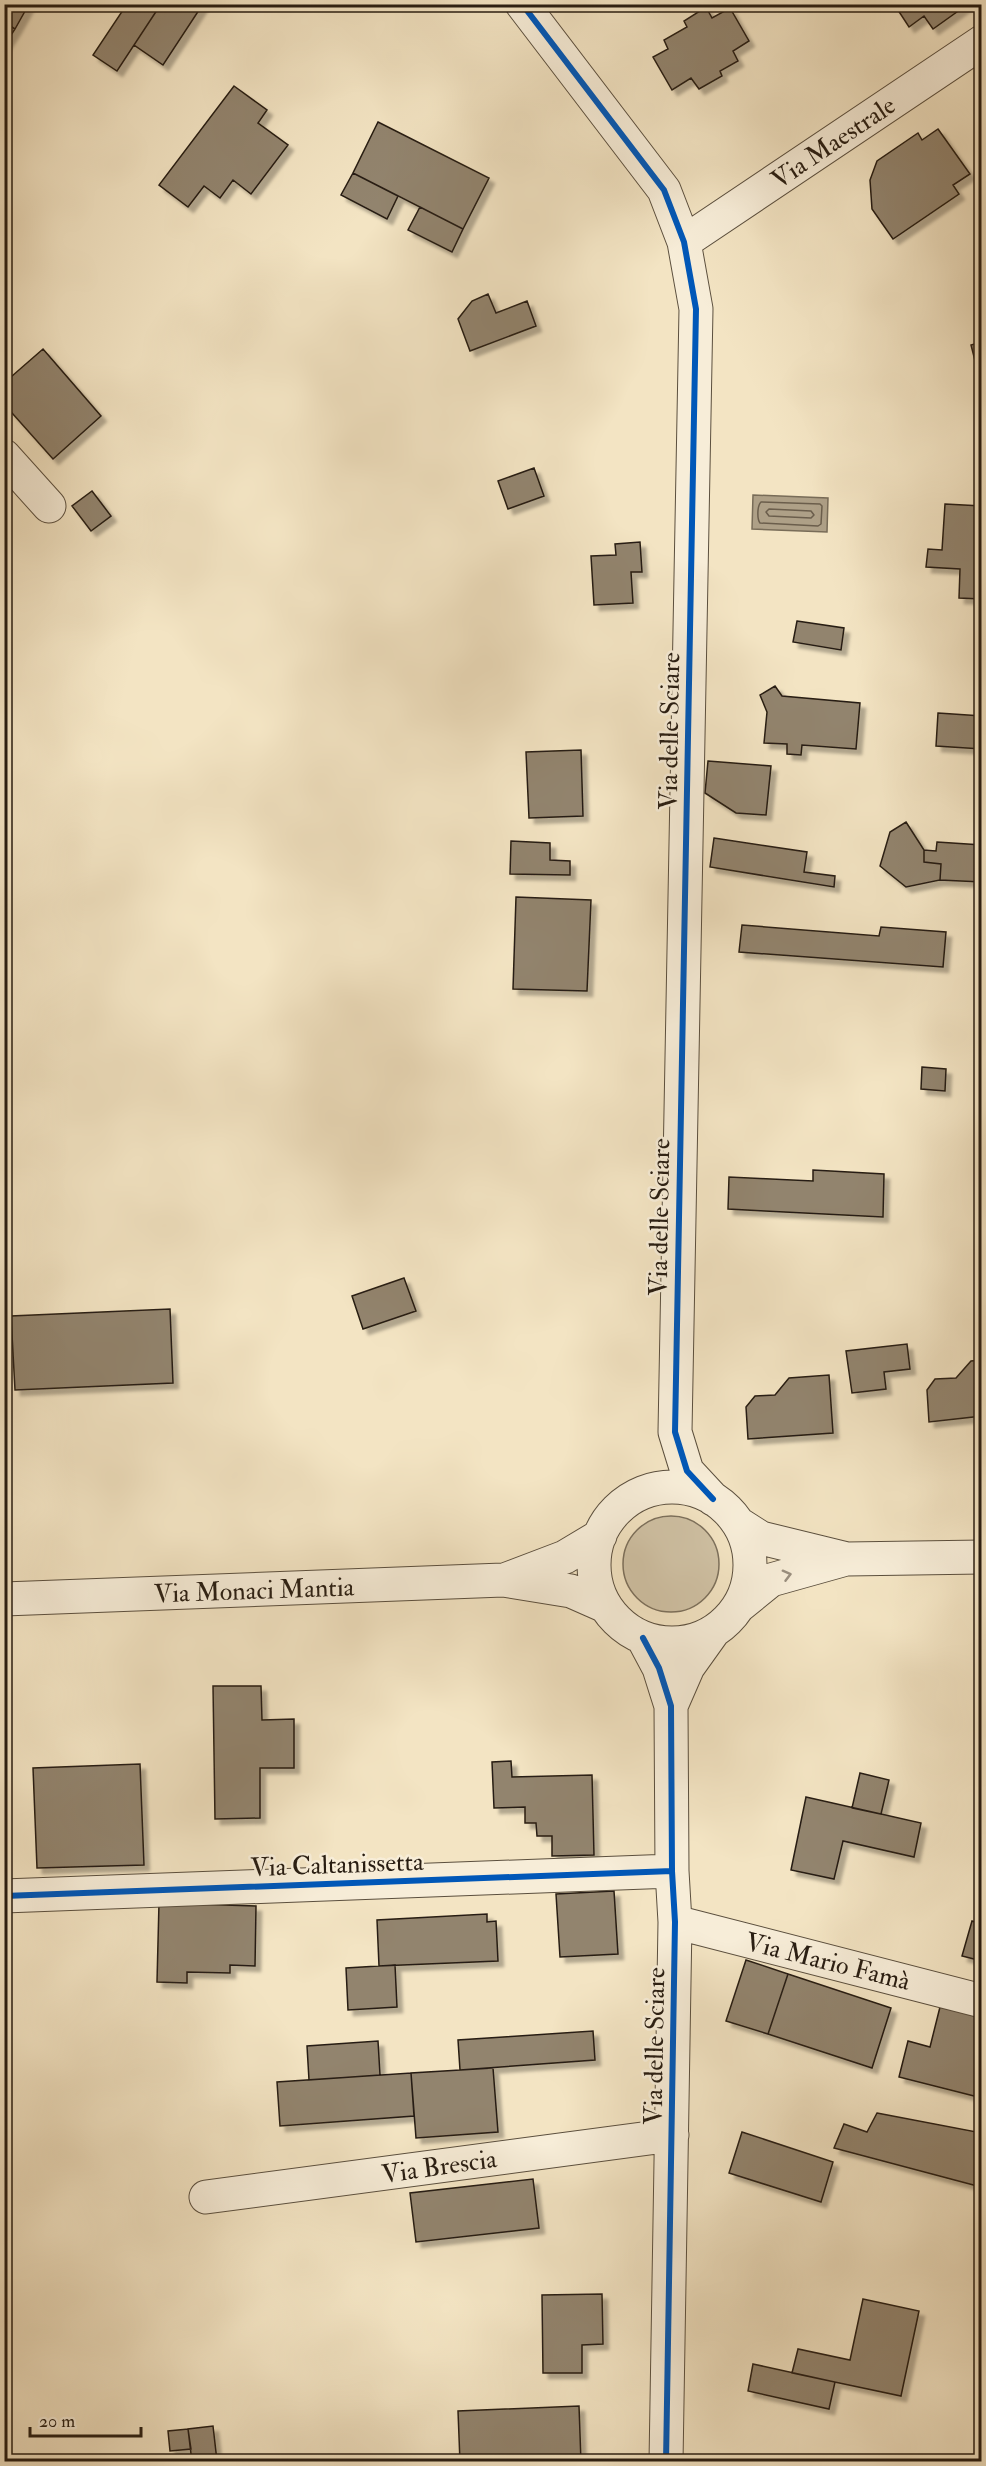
<svg xmlns="http://www.w3.org/2000/svg" width="986" height="2466" font-family="'IM FELL Double Pica',serif">
  <defs>
    <filter id="shadow"><feDropShadow dx="5.5" dy="5.5" stdDeviation="1.5" flood-color="#0004"/></filter>
  </defs>
  <rect width="100%" height="100%" fill="#f3e4c3"/>
  <filter id="stains"><feTurbulence type="fractalNoise" baseFrequency=".00333" numOctaves="4"/><feColorMatrix values="0 0 0 0 .2 0 0 0 0 .09 0 0 0 0 .02 0 0 0 .5 -.17"/></filter>
  <radialGradient id="worn" r=".72"><stop offset=".6" stop-color="#630" stop-opacity="0"/><stop offset="1" stop-color="#630" stop-opacity=".3"/></radialGradient>
  <path fill="#d0c2a5" stroke="#7c705c" stroke-width="1.5" d="M623 1564a48 48 0 1 1 96 0a48 48 0 1 1-96 0Z"/>
  <path fill="#aea087" stroke="#786c58" stroke-width="1.5" d="M753,495L828,498L827,532L752,529Z"/>
  <g fill="none" stroke-linecap="round" stroke-linejoin="round">
    <path stroke="#6b5e4c" stroke-width="1.5" d="M761,502L820,504L822,506L821,524L818,526L760,523C757,519 757,506 761,502Z
      M769,509L811,511L814,515L811,518L769,516L766,512Z"/>
  </g>
  <path fill="#92846e" stroke="#281d12" stroke-width="1.5" filter="url(#shadow)" d="M4,4H29L15,29L4,22Z
    M127,4H161L117,71L93,55Z
    M161,4H203L163,65L134,45Z
    M894,4H968L933,29L924,16L909,27Z
    M706,7L712,18L730,8L749,41L733,51L738,61L720,71L722,76L699,89L691,78L672,90L653,57L668,49L664,40L687,27L684,21Z
    M4,22L15,29L4,46Z
    M234,86L267,110L258,123L288,145L251,194L233,180L220,198L204,186L188,207L159,185Z
    M378,122L489,178L463,229L353,173Z
    M938,129L970,174L953,185L959,194L893,239L872,209L870,180L877,161L918,133L922,140Z
    M353,173L398,196L387,219L341,195Z
    M420,207L463,229L452,252L408,230Z
    M488,294L496,313L527,301L536,326L470,351L458,319L472,301Z
    M982,342V388L971,345Z
    M43,349L101,416L53,459L4,404V383Z
    M534,468L544,496L508,509L498,481Z
    M92,491L111,516L91,531L72,506Z
    M945,504L982,506V599L959,598L960,569L926,567L928,549L942,550Z
    M640,542L642,572H631L633,603L594,605L591,556L616,555L615,544Z
    M797,621L844,628L841,650L793,642Z
    M775,686L782,696L860,703L856,749L802,745L801,755L787,754V744L764,743L767,712L760,695Z
    M938,713L982,716V749L936,746Z
    M581,750L583,816L529,818L526,752Z
    M708,761L771,766L766,815L736,813L705,793Z
    M906,822L924,850V862L941,864L940,880L906,887L880,866L890,832Z
    M714,838L807,852L804,872L835,876L834,887L710,867Z
    M511,841L550,843V860L570,861V875L510,874Z
    M937,842L982,845V882L940,880L941,864L924,862V850L936,851Z
    M516,897L591,900L587,991L513,989Z
    M742,925L879,936L881,927L946,932L943,967L739,952Z
    M922,1067L946,1069L945,1091L921,1089Z
    M813,1170L884,1174L883,1217L728,1209L729,1177L813,1181Z
    M404,1278L416,1311L363,1329L352,1296Z
    M170,1309L173,1383L15,1390L11,1316Z
    M907,1344L910,1369L884,1372L886,1389L852,1393L846,1351Z
    M982,1360V1416L929,1422L927,1390L935,1379L956,1378L971,1361Z
    M829,1375L833,1433L748,1439L746,1407L755,1396L775,1395L789,1378Z
    M213,1686H261L262,1720L294,1719V1768H260V1818L215,1819Z
    M511,1761L512,1777L592,1775L594,1855L552,1856V1836H537L536,1823H525V1807L494,1808L492,1762Z
    M140,1764L144,1865L37,1868L33,1768Z
    M860,1773L889,1780L881,1814L852,1808Z
    M806,1797L921,1823L914,1857L843,1841L834,1879L791,1870Z
    M614,1891L618,1954L560,1957L556,1894Z
    M159,1903L256,1906L255,1966L230,1965V1973L187,1972V1983L157,1982Z
    M487,1914V1922L496,1921L498,1961L379,1966L377,1920Z
    M972,1921L982,1924V1961L962,1956Z
    M746,1960L788,1974L768,2034L726,2021Z
    M395,1965L397,2007L348,2010L346,1968Z
    M788,1974L891,2008L872,2068L768,2034Z
    M940,2007L982,2017V2098L899,2077L908,2041L930,2047Z
    M593,2031L595,2060L460,2070L458,2040Z
    M378,2041L380,2075L309,2080L307,2046Z
    M493,2068L498,2132L416,2138L411,2073Z
    M411,2073L414,2116L280,2126L277,2082Z
    M877,2113L982,2133L981,2187L834,2148L844,2124L867,2132Z
    M742,2132L833,2162L821,2202L729,2173Z
    M533,2179L539,2228L416,2242L410,2193Z
    M602,2294L603,2344L582,2345V2373H543L542,2295Z
    M863,2299L919,2311L901,2396L792,2373L798,2349L850,2360Z
    M753,2364L835,2382L829,2409L748,2391Z
    M579,2406L581,2462H460L458,2411Z
    M213,2426L217,2461L192,2462L188,2429Z
    M188,2429L191,2449L170,2451L168,2431Z"/>
  <g fill="none" stroke-linecap="round" stroke-linejoin="round">
    <defs>
      <path id="minor" d="M522,4L664,190L684,242L696,309L675,1432L687,1471L713,1499
        M684,242L982,42
        M4,456L49,506
        M594 1565a78 78 0 1 1 156 0a78 78 0 1 1-156 0Z
        M739,1524L761,1538L847,1559L982,1557
        M507,1579L565,1557L600,1536
        M4,1599L503,1580L571,1591L605,1606
        M739,1606L771,1580L846,1559
        M643,1638L659,1668L671,1706L672,1871L675,1922L666,2462
        M671,1706L688,1667L713,1632
        M4,1896L672,1871
        M675,1922L982,2001
        M206,2197L672,2135"/>
    </defs>
    <use href="#minor" stroke="#5b4f3e" stroke-width="35"/>
    <use href="#minor" stroke="#f7edd8" stroke-width="33"/>
    <defs>
      <path id="cycleway" d="M522,4L664,190L684,242L696,309L675,1432L687,1471L713,1499
        M643,1638L659,1668L671,1706L672,1871L675,1922L666,2462
        M4,1896L672,1871"/>
    </defs>
    <use href="#cycleway" stroke="#f7edd8" stroke-width="10"/>
    <use href="#cycleway" stroke="#0057b8" stroke-width="6"/>
  </g>
  <defs><path id="oneway-chevron" d="M-2-3.5L2.5 0L-2 3.5" fill="none" stroke-width="1.6" stroke-linecap="round" stroke-linejoin="round" transform="scale(1.5)"/></defs>
  <use stroke="#9a8f7f" href="#oneway-chevron" transform="translate(787 1575) rotate(-15)"/>
  <g text-anchor="middle" stroke-width="5" stroke-linejoin="round" paint-order="stroke">
    <g font-size="26" fill="#281d12" stroke="#f7edd8">
      <text transform="translate(833 142) rotate(-34)" y="9">Via Maestrale</text>
      <text transform="translate(669 731) rotate(-89)" y="9">Via delle Sciare</text>
      <text transform="translate(659 1217) rotate(-89)" y="9">Via delle Sciare</text>
      <text transform="translate(254 1590) rotate(-2)" y="9">Via Monaci Mantia</text>
      <text transform="translate(337 1864) rotate(-2)" y="9">Via Caltanissetta</text>
      <text transform="translate(828 1961) rotate(14)" y="9">Via Mario Famà</text>
      <text transform="translate(654 2046) rotate(-89)" y="9">Via delle Sciare</text>
      <text transform="translate(439 2166) rotate(-8)" y="9">Via Brescia</text>
    </g>
  </g>
  <rect width="986" height="2466" fill="none" stroke="#f3e4c3" stroke-width="24"/>
  <rect x="6" y="6" width="974" height="2454" fill="none" stroke="#281d12" stroke-width="3"/>
  <rect x="12" y="12" width="962" height="2442" fill="none" stroke="#281d12" stroke-width="1.5"/>
  <path d="M30 2427v9h111v-9" fill="none" stroke="#281d12" stroke-width="3"/>
  <text x="39" y="2427" font-size="18" fill="#281d12" stroke="#f7edd8" stroke-width="4.5" paint-order="stroke">20 m</text>
  <rect width="100%" height="100%" filter="url(#stains)"/>
  <rect width="100%" height="100%" fill="url(#worn)"/>
</svg>
